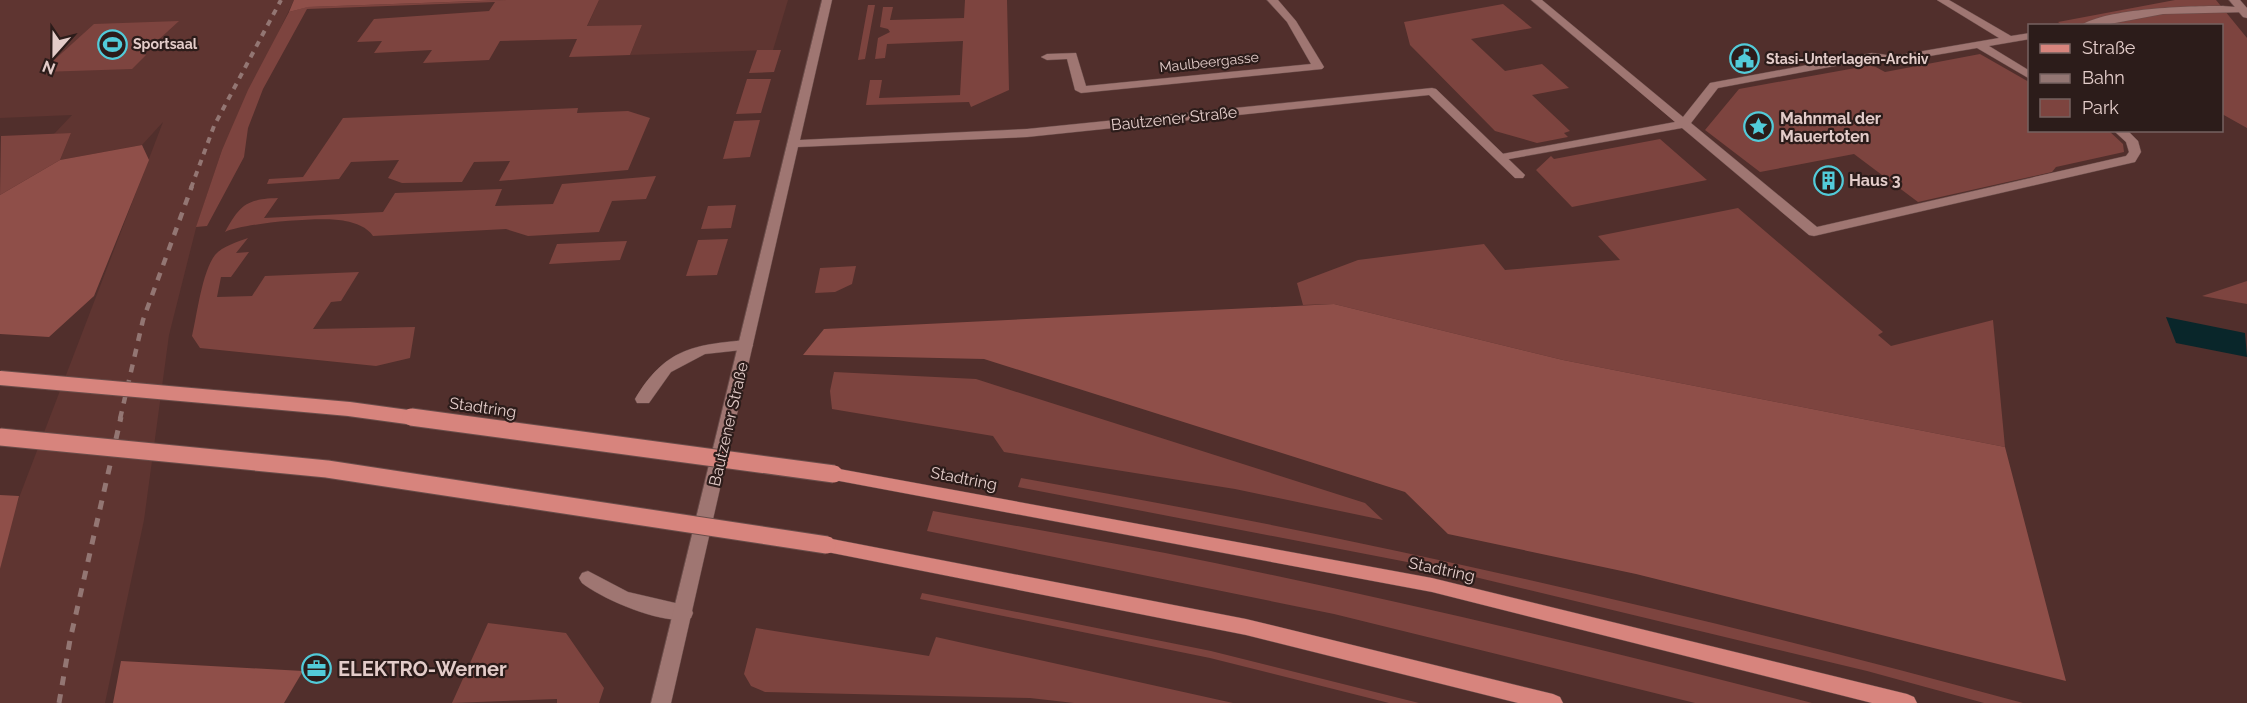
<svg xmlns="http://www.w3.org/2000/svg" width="2247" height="703" font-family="Raleway,sans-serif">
  <rect width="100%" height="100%" fill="#512f2c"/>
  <path fill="#5f3531" d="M0,0H294L222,150L196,228L169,335L144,520L105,703H0V569L12,516L163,122L142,145L60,160L71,133L54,134L72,115L0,118Z
    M599,0H788L773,50L630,55L642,25L587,27Z"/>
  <path fill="#7d443f" d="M506,0H599L587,26L642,25L630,55L569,57L577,39L500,41L489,60L423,63L432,50L374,53L382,41L357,42L374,19L489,11L495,2L307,9L263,89L248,128L244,157L207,226L196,227L222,150L248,90L289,12L307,7Z
    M965,0H1007L1009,90L971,107L969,102L866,105L870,80H882L879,98L960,95L963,41L887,44L885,58L875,59L878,38L890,32L888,29L880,27L883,7H893L890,20L964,18Z
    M2175,0H2216L2247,38V128L2222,114V26H2063L2058,22Z
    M1503,4L1532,28L1471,39L1505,71L1542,64L1569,88L1532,95L1570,131L1564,133L1568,137L1537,143L1495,131L1410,45L1404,22Z
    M868,5H875L865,59L858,60Z
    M179,21L143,54L146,55L132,69L41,72L94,24Z
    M757,50H781L774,72L749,73Z
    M1980,54L2029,82L2030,130L2109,131L2123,144L2124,152L2056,167L2052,172L1918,202L1854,154L1760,172L1705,130L1739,89L1872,65L1885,72Z
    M747,79H771L761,113L736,114Z
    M578,108L577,113L628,111L650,118L628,170L499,181L510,161L474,162L462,182L402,183L388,178L399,160L351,162L339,179L267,184L269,179L303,177L343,118Z
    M760,120L750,157L723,159L734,121Z
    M71,133L60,160L0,195L1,136Z
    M1660,139L1707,180L1572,207L1536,170L1551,156L1554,159Z
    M656,176L646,199L612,201L599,232L528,236L506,229L373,236C367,227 356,223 345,221C324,216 244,223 225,232C240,205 246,199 278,198L264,218L383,212L395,193L502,189L495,206L553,204L562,184Z
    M736,205L731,228L701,229L708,206Z
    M1738,208L1883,332L1878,335L1891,346L1993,320L2005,447L1563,360L1334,304L1303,305L1297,283L1358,260L1484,244L1505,270L1620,260L1598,236Z
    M248,238L236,253L249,252L231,277H221L217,297L252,296L265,276L359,272L341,301L331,302L313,329L415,327L410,358L376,366L200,348L192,336C197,315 202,272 215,255C223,246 237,242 248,238Z
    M728,239L717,275L686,276L698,240Z
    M627,241L620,260L549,264L557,244Z
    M856,266L852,284L835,292L815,293L820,268Z
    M2247,281V304L2202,296Z
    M834,372L976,379L1365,503L1383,520L1235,489L1004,452L993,436L832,409L830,391Z
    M1021,478C1358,537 1693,613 2023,703H1984L1867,671L1433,567L1018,487Z
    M933,511C1027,528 1121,544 1215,563C1415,604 1614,652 1812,703H1695L1334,614L927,531Z
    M922,593L1211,651L1419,703H1389L1210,658L920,599Z
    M488,623L566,633L604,688L599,703H557V699L452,703Z
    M756,628L929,656L936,637L1233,703H1074L1030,698L765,692L751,686L744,674Z"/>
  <path fill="#8f4f49" d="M294,0H506L308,7L289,12Z
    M142,145L149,160L94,296L49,337L0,334V195L60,160Z
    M1334,304L1563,360L2005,447L2066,681L1636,574L1448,534L1405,492L984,359L803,355L824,329Z
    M0,495L19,496L0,569Z
    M121,661L303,671L284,703H113Z"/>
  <path fill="#09262a" d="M2166,317L2245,333L2247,357L2176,343Z"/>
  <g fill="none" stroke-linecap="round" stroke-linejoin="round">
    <defs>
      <path id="lane" d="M1531,0H1542L1683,117L1710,83L1872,53L1894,56L1999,38L1937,0H1949L2011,36L2030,33V39L1989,46L2030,71V79L1977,48L1894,62L1872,59L1718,88L1691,123L1817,227L2126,156L2129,152L2126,142L2113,130H2127L2138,141L2141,152L2135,162L1814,236L1809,235L1682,128L1498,161V155L1502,154L1675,122Z
        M2223,6L2247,8V12L2163,14L2099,26H2080C2106,8 2190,6 2223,6Z
        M746,340L753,345L751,349L705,354L671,372L649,403H637L635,399C665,349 692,345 746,340Z
        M588,571L628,592L684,605L691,608L693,613L691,618C666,627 602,599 582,583L579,578L582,573Z"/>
      <path id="street" d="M822,0H832L800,140L1027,129L1432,88L1436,89L1525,175L1523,178H1515L1429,95L1027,137L798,147L671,703H651Z
        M1267,0H1278L1296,21L1324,67L1322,69L1081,93L1075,90L1067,59L1047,60L1041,57L1047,54L1076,53L1086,86L1311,64L1287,22Z
        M2229,0H2240L2247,8V18L2243,17Z"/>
      <path id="primary" d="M834,468L1432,578L1907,694L1914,697L1917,703H1872L1432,592L834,480L828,478L826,474L828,470Z
        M827,538L1246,619L1553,694L1560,697L1563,703H1518L1246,635L827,552L821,550L818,545L821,540Z"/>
    </defs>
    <use href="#lane" stroke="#6a4d4a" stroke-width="1"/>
    <use href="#street" stroke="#6a4d4a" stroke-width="1"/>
    <use href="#primary" stroke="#6a4d4a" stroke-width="1"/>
    <use href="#lane" fill="#9f7672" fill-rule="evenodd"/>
    <use href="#street" fill="#9f7672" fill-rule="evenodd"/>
    <use href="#primary" fill="#d7847d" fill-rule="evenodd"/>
    <path stroke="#937673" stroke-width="4" stroke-dasharray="6 6" stroke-linecap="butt" d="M191,188L214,126L281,0"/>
    <path stroke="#937673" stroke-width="4.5" stroke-dasharray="8 8" stroke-linecap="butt" d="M120,419L143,320L192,186"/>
    <path stroke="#937673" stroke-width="5" stroke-dasharray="9 9" stroke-linecap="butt" d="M59,703L70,640L121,417"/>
    <defs>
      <path id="primary-bridge-far1" d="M0,378L349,409L422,419"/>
      <path id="primary-bridge" d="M411,417L834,474
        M0,437L327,469L827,545"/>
    </defs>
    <use href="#primary-bridge-far1" stroke="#6a4d4a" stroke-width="16" stroke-linecap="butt"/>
    <use href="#primary-bridge" stroke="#6a4d4a" stroke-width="19" stroke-linecap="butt"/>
    <use href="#primary-bridge-far1" stroke="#d7847d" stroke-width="14"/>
    <use href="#primary-bridge" stroke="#d7847d" stroke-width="17"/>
  </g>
  <defs>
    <symbol id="stadium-ring" viewBox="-11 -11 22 22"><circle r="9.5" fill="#2c1c1a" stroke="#52cbd9" stroke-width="1.5"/><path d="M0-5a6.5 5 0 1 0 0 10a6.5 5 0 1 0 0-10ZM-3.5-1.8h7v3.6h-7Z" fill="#52cbd9"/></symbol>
    <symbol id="civic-ring" viewBox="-11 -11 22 22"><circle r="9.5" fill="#2c1c1a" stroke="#52cbd9" stroke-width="1.5"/><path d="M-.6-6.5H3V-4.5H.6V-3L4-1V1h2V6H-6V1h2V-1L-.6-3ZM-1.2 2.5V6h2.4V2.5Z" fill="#52cbd9"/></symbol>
    <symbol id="sight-ring" viewBox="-11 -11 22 22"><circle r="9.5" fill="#2c1c1a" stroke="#52cbd9" stroke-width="1.5"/><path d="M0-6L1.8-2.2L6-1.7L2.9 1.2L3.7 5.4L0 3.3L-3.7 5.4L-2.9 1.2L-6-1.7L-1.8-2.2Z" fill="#52cbd9"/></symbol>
    <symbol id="building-ring" viewBox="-11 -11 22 22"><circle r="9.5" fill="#2c1c1a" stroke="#52cbd9" stroke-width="1.5"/><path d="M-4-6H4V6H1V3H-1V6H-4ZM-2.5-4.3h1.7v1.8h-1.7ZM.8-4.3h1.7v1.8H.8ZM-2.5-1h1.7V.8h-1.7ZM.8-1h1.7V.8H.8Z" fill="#52cbd9"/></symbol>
    <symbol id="office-ring" viewBox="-11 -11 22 22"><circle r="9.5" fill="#2c1c1a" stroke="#52cbd9" stroke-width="1.5"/><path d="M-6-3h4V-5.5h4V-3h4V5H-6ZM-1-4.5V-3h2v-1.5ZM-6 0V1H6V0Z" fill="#52cbd9"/></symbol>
  </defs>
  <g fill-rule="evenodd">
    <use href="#stadium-ring" x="96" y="28" width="33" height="33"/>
    <use href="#civic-ring" x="1728" y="42" width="33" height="33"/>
    <use href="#sight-ring" x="1742" y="110" width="33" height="33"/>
    <use href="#building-ring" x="1812" y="164" width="33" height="33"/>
    <use href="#office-ring" x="300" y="652" width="33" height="33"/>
  </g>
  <g text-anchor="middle" stroke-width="4.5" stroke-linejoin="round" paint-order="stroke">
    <g font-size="14" font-weight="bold" fill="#e3ccc9" stroke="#2c1c1a" text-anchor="start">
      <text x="133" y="49">Sportsaal</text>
      <text x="1766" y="64">Stasi-Unterlagen-Archiv</text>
    </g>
    <g font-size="14" fill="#e3ccc9" stroke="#2c1c1a">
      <text transform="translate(1209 62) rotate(-6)" y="5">Maulbeergasse</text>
    </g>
    <g font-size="16" fill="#e3ccc9" stroke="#2c1c1a">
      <text transform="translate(1174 118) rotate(-6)" y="6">Bautzener Straße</text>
      <text transform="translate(483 407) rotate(8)" y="6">Stadtring</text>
      <text transform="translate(728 424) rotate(-77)" y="6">Bautzener Straße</text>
      <text transform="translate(964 478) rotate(11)" y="6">Stadtring</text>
      <text transform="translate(1442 569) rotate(12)" y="6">Stadtring</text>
    </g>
    <g font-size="16" font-weight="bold" fill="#e3ccc9" stroke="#2c1c1a" text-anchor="start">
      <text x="1780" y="124">Mahnmal der<tspan x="1780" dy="18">Mauertoten</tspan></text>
      <text x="1849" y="186">Haus 3</text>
    </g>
    <g font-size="20" font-weight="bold" fill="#e3ccc9" stroke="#2c1c1a" text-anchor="start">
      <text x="338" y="676">ELEKTRO-Werner</text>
    </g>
  </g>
  <rect x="2028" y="24" width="195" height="108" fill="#2c1c1a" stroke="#756260" stroke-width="1.5"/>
  <rect x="2040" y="44" width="30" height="9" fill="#d7847d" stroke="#756260" stroke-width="1.5"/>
  <text x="2082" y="54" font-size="18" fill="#e3ccc9">Straße</text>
  <rect x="2040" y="74" width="30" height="9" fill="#937673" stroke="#756260" stroke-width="1.5"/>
  <text x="2082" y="84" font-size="18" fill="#e3ccc9">Bahn</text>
  <rect x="2040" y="99" width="30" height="18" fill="#7d443f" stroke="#756260" stroke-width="1.5"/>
  <text x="2082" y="114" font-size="18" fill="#e3ccc9">Park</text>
  <g transform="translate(54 54) rotate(201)" stroke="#2c1c1a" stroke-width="4.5" paint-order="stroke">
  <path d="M0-4.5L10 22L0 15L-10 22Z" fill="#e3ccc9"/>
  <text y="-9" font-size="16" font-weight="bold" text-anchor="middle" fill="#e3ccc9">N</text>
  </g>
</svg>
